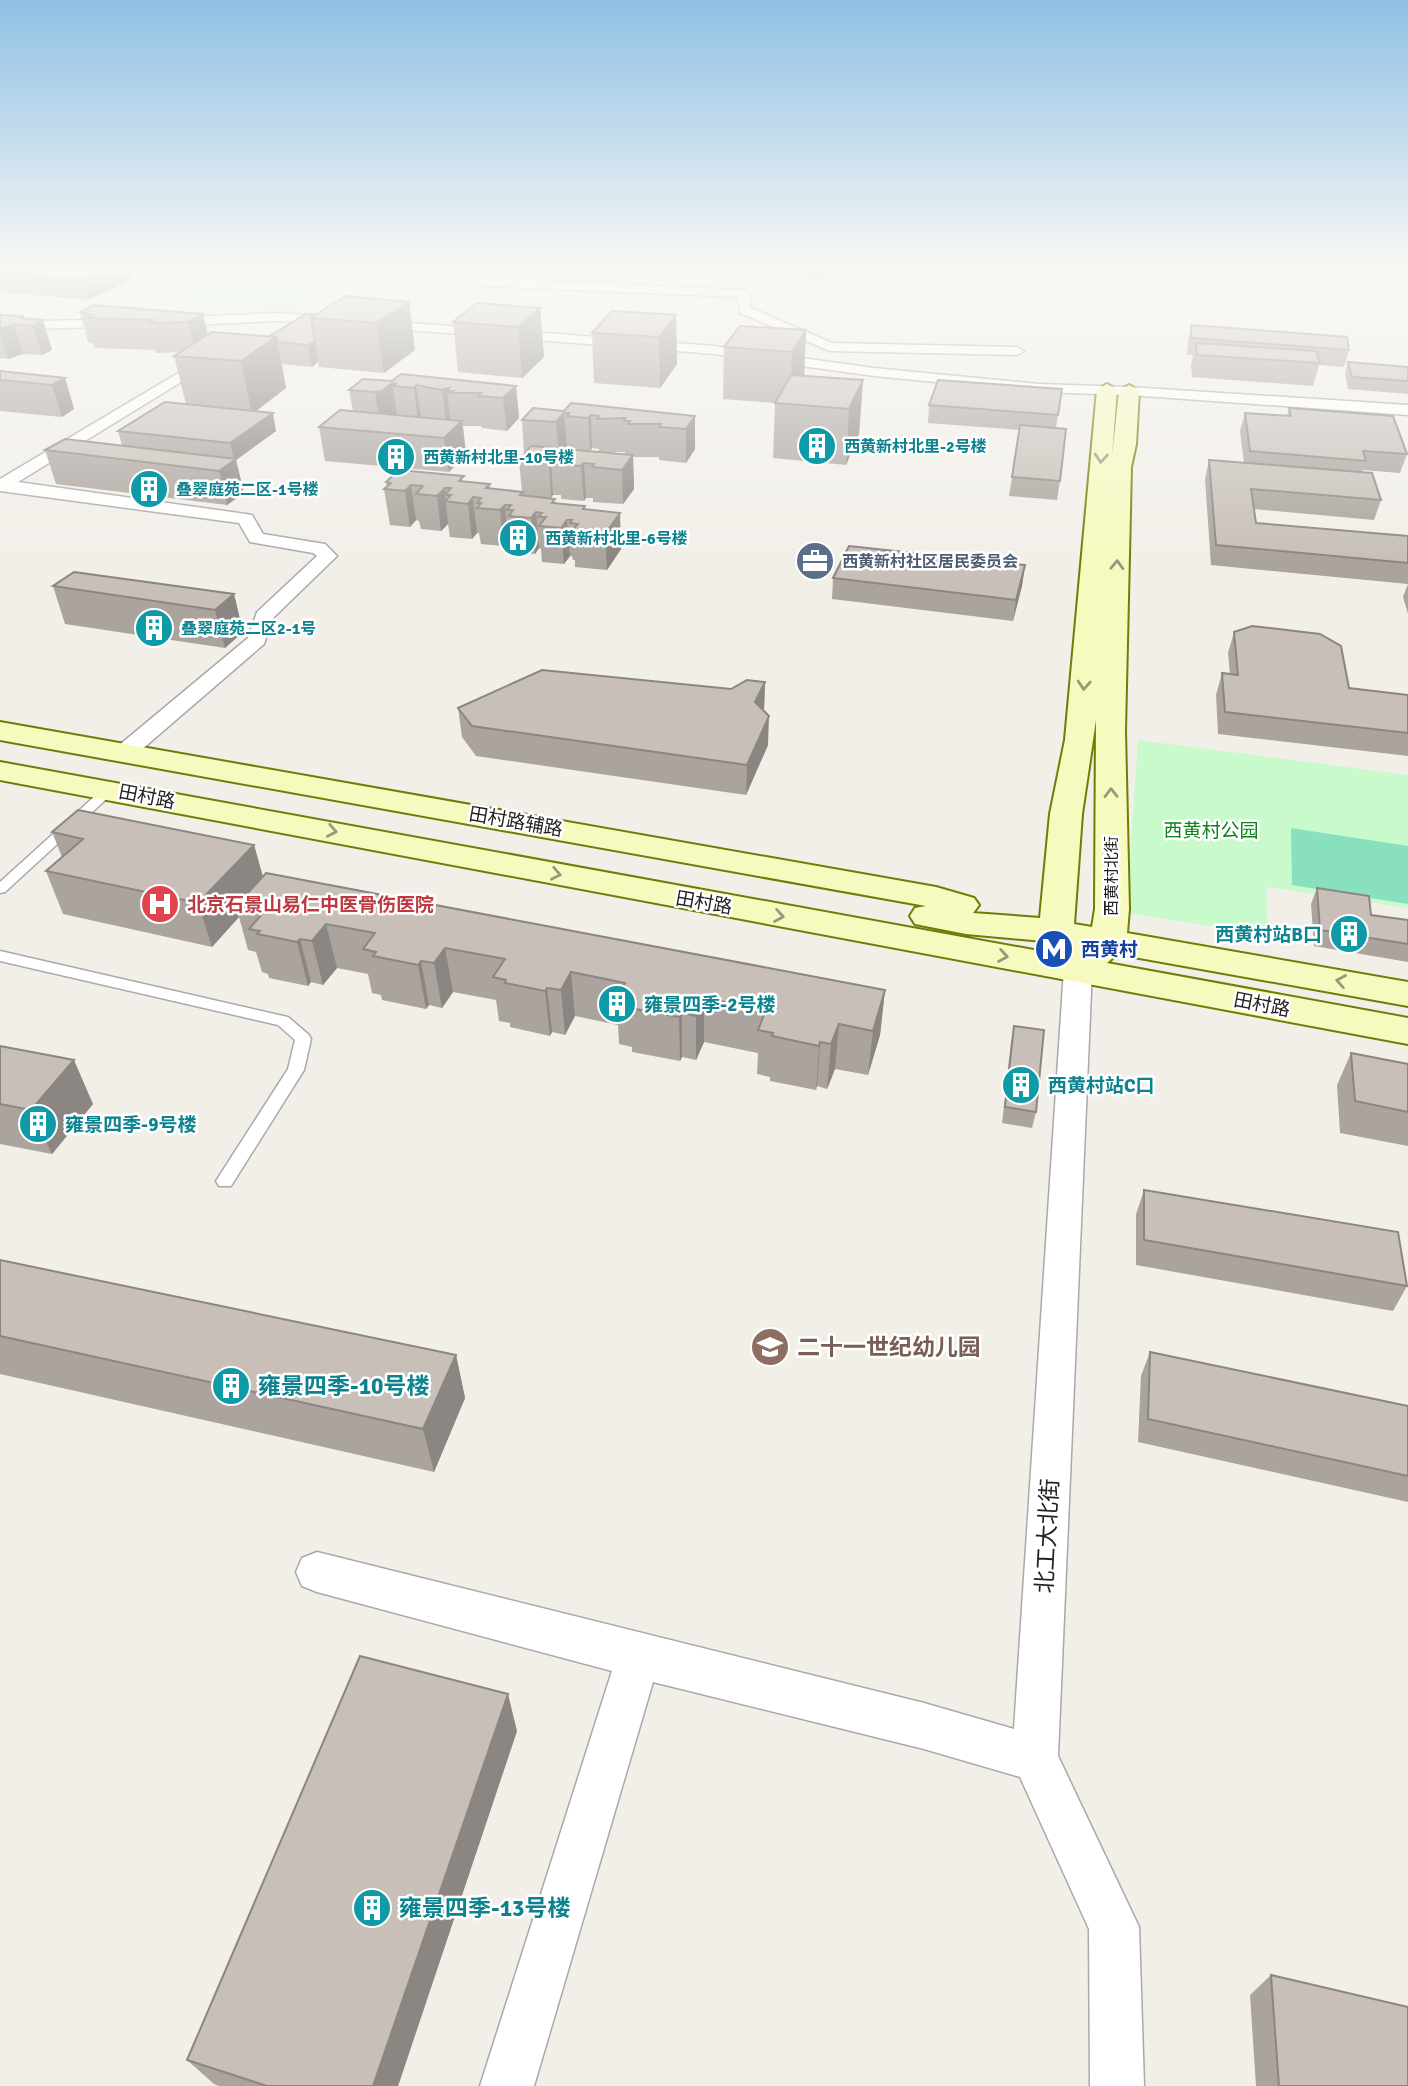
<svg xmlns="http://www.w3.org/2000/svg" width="1408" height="2086" font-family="Signika,'Noto Sans SC',sans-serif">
  <rect width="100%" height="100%" fill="#f2efe9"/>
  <path fill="#c8facc" d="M171,267H636L611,300L553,289L495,287L446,276L386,284L328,287L327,291L315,302L298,310L216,308L141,289L164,269Z
    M1138,740L1408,775V908L1266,887L1268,935L1126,913Z"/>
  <path fill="#88e0be" d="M1291,828L1408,846V904L1292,885Z"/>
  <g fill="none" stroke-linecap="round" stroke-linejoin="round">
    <defs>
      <path id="lane" d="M110,785L114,786V792L5,892L0,893V882L106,786Z
        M0,951L283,1016L288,1017L309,1035L311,1039L304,1070L231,1186H219L216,1181L288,1069L295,1040L278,1025L0,961Z"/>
      <path id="street" d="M61,267H164C146,280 90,272 67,271Z
        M436,267H454L487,278L744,290L750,294L751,308L832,343L1017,347L1024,351L1017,355L830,351L740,313L738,297L486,286Z
        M279,313L715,346L874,368L1039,384L1129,387L1408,405V415L1129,395L1039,392L874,376L715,354L318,323L279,321L165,326L158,322L165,318Z
        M122,319L127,320V326L0,330V322Z
        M212,353L217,354V360L18,482L246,514L252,515L263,534L325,544L337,556L273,618L264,644L133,757H117L113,752L117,747L248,638L257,612L317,556L313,553L250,542L239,523L0,491V479Z
        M1078,960L1088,963L1092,969L1058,1756L1139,1927L1144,2086H1090L1089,1929L1020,1777L924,1749L653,1682L534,2086H480L612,1671L317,1592L302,1586L296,1572L302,1558L317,1552L924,1703L1014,1729L1064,969L1068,963Z"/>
      <path id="secondary" d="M1107,384L1117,390L1112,456L1119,391L1129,385L1139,391L1136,444L1131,467L1125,731L1129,909L1127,933L1408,982V1006L1117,954L1107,963L1408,1018V1044L0,780V762L1050,953L1043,941L966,934L915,924L910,916L915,908L926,906L0,740V722L936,887L974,898L979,905L973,913L1040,918L1050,814L1065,740L1097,390ZM1096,720L1095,909L1092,927L1074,924L1082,814Z"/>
    </defs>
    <use href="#lane" stroke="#a9a9a9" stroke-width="3"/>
    <use href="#street" stroke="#a9a9a9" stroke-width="3"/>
    <use href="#secondary" stroke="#707d05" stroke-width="4"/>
    <use href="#lane" fill="#fff" fill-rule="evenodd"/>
    <use href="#street" fill="#fff" fill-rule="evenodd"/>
    <use href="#secondary" fill="#f7fabf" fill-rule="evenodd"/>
  </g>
  <path fill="#aba49e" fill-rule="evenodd" d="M0,267L134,278L89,300L0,292Z
    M790,267H825L824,280L790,279Z
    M846,267H881L880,279L845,278Z
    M345,296L415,350L384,373L319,367L318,362L312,367L282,364L286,388L256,411L276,431L236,460L244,493L227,505L56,484L45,450L122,445L118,431L186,404L174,356L182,352L156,353L155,350L95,348L93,343L88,342L80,312L203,314L208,335L270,336L316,314Z
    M540,308L544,357L522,378L458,372L453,322Z
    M0,315L43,320L52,350L42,355L23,354L8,359L0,358Z
    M676,315L677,364L660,388L594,383L592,333Z
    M1191,325L1349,350L1344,367L1319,365L1313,386L1192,377L1191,365L1193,355H1187L1188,341Z
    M806,330L804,376L863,380L859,434L846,465L773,458L775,403L723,399L724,347Z
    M1348,362L1408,367V394L1348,389L1345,374Z
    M0,371L65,378L74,409L62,417L0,411Z
    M392,381L516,386L519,418L507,431L482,428L481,426H463L466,454L449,472L325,461L319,427L353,411L349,390Z
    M1062,389L1056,428L1060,481L1057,500L1009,496L1020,430L928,423L929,405Z
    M1289,408L1407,454L1400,473L1363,470L1362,473L1381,500L1374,520L1254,509L1256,523L1408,536V584L1211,565L1205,479L1209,460L1244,463L1240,431L1245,413L1287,416Z
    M564,411L695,416V449L686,463L659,460V457H633L634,489L623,504L593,502V498H586L584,501L561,499V495H553L551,498L523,495L586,509L621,549L607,570L575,567V560H573L572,556H570L564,564L542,562L541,549L539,548L535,554L512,552L510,541L508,540L503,546L481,544L479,533H477L472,539L450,537L448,524L441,531L421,529L419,521L416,520L410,527L390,525L384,489L387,487L386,482H465L490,484V489L522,492L519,461L524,453L522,420ZM567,446H569V449L590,451L592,448L599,449V452H625V454L564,449Z
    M1025,565L1022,586L1013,621L832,599L833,578Z
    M1408,584V614L1403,597Z
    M53,586L234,594L243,632L225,648L65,624Z
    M1234,632L1349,688L1408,695V756L1218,734L1216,695L1222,673L1230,674L1228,653Z
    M765,682L764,710L768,745L746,795L476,756L462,737L458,708L731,689Z
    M52,832L254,845L263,877L885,990L880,1035L868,1075L835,1069L827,1089L817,1086L816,1090L770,1081V1077L757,1074L758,1053L704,1042L696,1060L682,1057L680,1061L632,1052V1047L619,1044L618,1025L575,1016L565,1035L552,1032L550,1036L510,1027V1023L499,1021L496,1000L453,992L442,1008L429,1005L426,1009L382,1000L381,995L372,993L368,974L337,968L323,985L311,982L308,986L269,978L268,974L262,972L256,952L248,950L239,917L212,947L63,914L46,871L62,857Z
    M1317,888L1371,915L1408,920V962L1314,946L1311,904Z
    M1014,1026L1036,1112L1032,1128L1002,1123L1011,1042Z
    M0,1046L93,1104L52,1154L0,1144Z
    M1351,1053L1408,1064V1146L1340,1133L1337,1085Z
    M1144,1190L1407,1286L1393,1311L1136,1265V1214Z
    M0,1260L456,1355L465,1398L434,1472L0,1374Z
    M1150,1352L1408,1406V1502L1138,1442L1141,1376Z
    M517,1731L398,2086H219L214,2084L187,2060Z
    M1271,1975L1408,2086H1256L1250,1995Z"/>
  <path fill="#8b8681" d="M111,267H131L134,278L89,300L84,280Z
    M409,302L415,350L384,373L376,323Z
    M540,308L544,357L522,378L518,327Z
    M203,314L210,344L195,351L188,322Z
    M676,315L677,364L660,388L659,337Z
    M43,320L52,350L42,355L33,326Z
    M14,324L23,354L8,359L0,334V329Z
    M806,330L804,381L790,404L792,352Z
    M276,337L286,388L252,414L241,361Z
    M315,341L318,362L312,367L308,345Z
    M65,378L74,409L62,417L52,385Z
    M863,380L859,434L846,465L849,409Z
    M392,383L397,415L380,424L375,392Z
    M416,385L421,417L418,420L414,388Z
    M516,386L519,418L507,431L503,398Z
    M449,388L447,391L450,421L446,422L442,390Z
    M273,413L276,431L236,460L244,493L227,505L219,471L234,460L230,443Z
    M564,413L567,446L559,455L556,422Z
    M591,415L592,448L590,451L588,418Z
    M695,416V449L686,463V429Z
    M462,421L466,454L449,472L444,438Z
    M633,455L634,489L623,504L622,470Z
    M551,460L553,495L551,498L549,463Z
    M584,463L586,498L584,501L581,466Z
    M411,485L416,520L410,527L405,491Z
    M445,488L446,495H445L448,524L441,531L437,496Z
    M473,497L477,533L472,539L468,504Z
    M505,505L508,540L503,546L500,510Z
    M536,512L539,548L535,554L531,518Z
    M620,513L621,549L607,570L605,534Z
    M567,520L570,556L564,564L561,528Z
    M1025,565L1022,586L1013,621L1016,600Z
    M234,594L243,632L225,648L215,610Z
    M765,682L764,711L755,702Z
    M769,716L768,745L746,795L747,765Z
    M254,845L266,888L236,906L239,917L212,947L198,903Z
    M326,924L337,968L323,985L312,941Z
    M300,939L311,982L308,986L297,942Z
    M445,948L453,992L442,1008L434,963Z
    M421,961L429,1005L426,1009L418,965Z
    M571,972L575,1016L565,1035L561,990Z
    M547,988L552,1032L550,1036L545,991Z
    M885,990L880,1035L868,1075L873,1031Z
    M704,998V1042L696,1060V1016Z
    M682,1012V1057L680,1061L679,1017Z
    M839,1024L835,1069L827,1089L831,1044Z
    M820,1042L817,1086L816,1090L819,1046Z
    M74,1060L93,1104L52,1154L31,1110Z
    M456,1355L465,1398L434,1472L423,1429Z
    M508,1694L517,1731L398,2086H373Z"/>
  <path fill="#c7bfb8" stroke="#8b8681" stroke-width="2" d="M0,267H111L84,280L0,273Z
    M790,267H825V270L790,269Z
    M846,267H881V269L846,268Z
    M345,296L409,302L376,323L311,318Z
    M477,303L540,308L518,327L453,322Z
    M93,305L203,314L188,322L148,323L154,320L87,318L93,315L80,312Z
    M612,311L676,315L659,337L592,333Z
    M306,314H316L311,318L315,341L308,345L277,342L276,337L270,336Z
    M0,315L24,316L20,318L43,320L33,326L14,324L0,329Z
    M1191,325L1347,337L1349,350L1191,338Z
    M740,326L806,330L792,352L724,347Z
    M212,332L276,337L241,361L174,356Z
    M1196,343L1316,351L1320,363L1197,355Z
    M1348,362L1408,367V381L1352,377Z
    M0,371L65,378L52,385L0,380Z
    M401,374L516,386L503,398L478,396L481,393H450L453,391H447L449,388L442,390L416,385L414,388L393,386L396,384L392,383L382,391L375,392L349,390L363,379L392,381Z
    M791,375L863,380L849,409L775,403Z
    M938,380L1062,389L1058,415L929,405Z
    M165,402L273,413L230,443L118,431Z
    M571,403L695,416L686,429L659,427L661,424H628L630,421H624L626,418L597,419L599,416L591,415L588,418L567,416L569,413H564L556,422L522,420L533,408L564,411Z
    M1289,408L1393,416L1407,454L1363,451L1366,461L1250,451L1245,413L1291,416Z
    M340,410L462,421L444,438L319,427Z
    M1020,425L1066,429L1060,481L1012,477Z
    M65,439L236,459L219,471L45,450Z
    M531,446L633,455L622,470L592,467L594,464L584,463L581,466L558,464L561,461L551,460L549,463L519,461Z
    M1209,460L1372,473L1381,500L1251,489L1256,523L1408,536V563L1216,545Z
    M399,470L464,476L459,481L490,484L486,488L523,492L520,495L555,499L552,503L585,506L583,509L620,513L605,534L573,530L578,524L570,523L572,520H567L561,528L539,526L546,517H538L542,513L536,512L531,518L509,516L513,510H507L511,505H505L500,510L477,508L481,503H477L481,498L473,497L468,504L445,501L451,495H445L451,488H445L437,496L416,494L423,486L411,485L405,491L384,489L391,483L386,482Z
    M849,546L1025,565L1016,600L833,578Z
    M74,572L234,594L215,610L53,586Z
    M1252,626L1320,634L1341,646L1349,688L1408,695V733L1225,712L1222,673L1238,675L1234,632Z
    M542,670L731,689L747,680L765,682L755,702L769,716L747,765L472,726L458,708Z
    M78,810L254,845L198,903L46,871L83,839L52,832Z
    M266,873L885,990L873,1031L839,1024L831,1044L820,1042L819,1046L772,1036L773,1033L758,1030L766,1010L704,998L696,1016L682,1012L679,1017L630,1008L633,1003L616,1000L625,983L571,972L561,990L547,988L545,991L505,983L506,980L493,977L505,959L445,948L434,963L421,961L418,965L373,956L376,952L363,949L375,933L326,924L312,941L300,939L297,942L257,934L260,931L249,929L264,912L236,906Z
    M1317,888L1369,896L1371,915L1408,920V944L1320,930Z
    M1014,1026L1044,1030L1036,1112L1005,1107Z
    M0,1046L74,1060L31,1110L0,1104Z
    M1351,1053L1408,1064V1112L1355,1101Z
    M1144,1190L1398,1232L1407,1286L1144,1240Z
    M0,1260L456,1355L423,1429L0,1336Z
    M1150,1352L1408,1406V1476L1148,1419Z
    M360,1656L508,1694L373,2086H267L187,2060Z
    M1271,1975L1408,2007V2086H1279Z"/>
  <defs><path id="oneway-chevron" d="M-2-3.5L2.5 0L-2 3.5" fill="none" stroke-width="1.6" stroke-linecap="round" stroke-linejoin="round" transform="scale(1.75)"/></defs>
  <g stroke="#979978">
    <use href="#oneway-chevron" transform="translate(1101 458) rotate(95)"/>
    <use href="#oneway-chevron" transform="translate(1117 565) rotate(-88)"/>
    <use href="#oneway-chevron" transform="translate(1084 685) rotate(94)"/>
    <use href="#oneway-chevron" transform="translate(1111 793) rotate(-91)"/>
    <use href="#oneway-chevron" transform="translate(332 831) rotate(11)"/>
    <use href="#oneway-chevron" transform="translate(556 874) rotate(11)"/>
    <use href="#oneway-chevron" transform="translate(779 916) rotate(10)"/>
    <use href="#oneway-chevron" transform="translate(1003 956) rotate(10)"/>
    <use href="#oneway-chevron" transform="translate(1341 981) rotate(-170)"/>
  </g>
  <linearGradient id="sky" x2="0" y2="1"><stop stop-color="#8fc0e4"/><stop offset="0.48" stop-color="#f9f8f5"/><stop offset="1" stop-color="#f9f8f5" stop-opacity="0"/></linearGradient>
  <rect width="1408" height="559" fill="url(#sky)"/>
  <defs>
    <symbol id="building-disc" viewBox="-11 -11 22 22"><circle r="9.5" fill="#0f9aa8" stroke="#fff"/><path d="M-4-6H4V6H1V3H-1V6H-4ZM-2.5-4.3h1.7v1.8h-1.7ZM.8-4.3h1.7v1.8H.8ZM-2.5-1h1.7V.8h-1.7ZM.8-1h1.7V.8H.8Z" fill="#fff"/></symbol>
    <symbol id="office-disc" viewBox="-11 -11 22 22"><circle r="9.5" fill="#5c6f8a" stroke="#fff"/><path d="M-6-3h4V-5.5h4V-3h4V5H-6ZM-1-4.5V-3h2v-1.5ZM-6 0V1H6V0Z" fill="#fff"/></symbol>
    <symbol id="hospital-disc" viewBox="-11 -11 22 22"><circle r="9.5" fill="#e0444e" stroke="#fff"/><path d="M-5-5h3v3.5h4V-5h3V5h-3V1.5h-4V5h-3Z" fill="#fff"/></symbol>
    <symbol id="metro-disc" viewBox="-11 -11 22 22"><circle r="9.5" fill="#1a4fb4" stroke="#fff"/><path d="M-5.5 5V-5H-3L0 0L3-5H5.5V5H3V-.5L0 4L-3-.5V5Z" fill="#fff"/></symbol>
    <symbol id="school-disc" viewBox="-11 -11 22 22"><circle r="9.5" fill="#8d6e63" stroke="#fff"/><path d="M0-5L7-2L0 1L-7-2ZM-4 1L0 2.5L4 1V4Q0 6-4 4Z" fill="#fff"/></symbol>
  </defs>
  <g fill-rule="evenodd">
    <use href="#building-disc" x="795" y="424" width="44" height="44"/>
    <use href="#building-disc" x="374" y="435" width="44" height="44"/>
    <use href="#building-disc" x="127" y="467" width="44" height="44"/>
    <use href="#building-disc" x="496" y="516" width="44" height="44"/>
    <use href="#office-disc" x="793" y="539" width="44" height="44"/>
    <use href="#building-disc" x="132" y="606" width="44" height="44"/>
    <use href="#hospital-disc" x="138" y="882" width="44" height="44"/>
    <use href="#building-disc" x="1327" y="912" width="44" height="44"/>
    <use href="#metro-disc" x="1032" y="927" width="44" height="44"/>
    <use href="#building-disc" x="595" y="982" width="44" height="44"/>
    <use href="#building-disc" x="999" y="1063" width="44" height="44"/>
    <use href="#building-disc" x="16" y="1102" width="44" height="44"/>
    <use href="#school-disc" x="748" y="1325" width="44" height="44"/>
    <use href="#building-disc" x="209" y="1364" width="44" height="44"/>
    <use href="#building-disc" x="350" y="1886" width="44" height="44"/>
  </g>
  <g text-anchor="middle" stroke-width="5" stroke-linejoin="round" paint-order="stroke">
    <g font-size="16" font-weight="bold" fill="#0d838f" stroke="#fff" text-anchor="start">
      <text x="844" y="452">西黄新村北里-2号楼</text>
      <text x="423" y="463">西黄新村北里-10号楼</text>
      <text x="176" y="495">叠翠庭苑二区-1号楼</text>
      <text x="545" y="544">西黄新村北里-6号楼</text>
      <text x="181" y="634">叠翠庭苑二区2-1号</text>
    </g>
    <g font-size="16" font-weight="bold" fill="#4e5e75" stroke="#fff" text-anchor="start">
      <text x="842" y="567">西黄新村社区居民委员会</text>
    </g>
    <g font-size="16" fill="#222" stroke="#fff">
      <text transform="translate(1111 876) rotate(-90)" y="6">西黄村北街</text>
    </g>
    <g font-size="19" fill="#222" stroke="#fff">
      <text transform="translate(147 796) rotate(11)" y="7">田村路</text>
      <text transform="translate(516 821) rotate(10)" y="7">田村路辅路</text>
      <text transform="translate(704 902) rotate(10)" y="7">田村路</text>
      <text transform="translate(1262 1004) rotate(11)" y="7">田村路</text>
    </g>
    <g font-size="19" fill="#0c8416" stroke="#fff">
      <text x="1211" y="837">西黄村公园</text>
    </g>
    <g font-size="19" font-weight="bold" fill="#be3a42" stroke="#fff" text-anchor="start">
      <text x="187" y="911">北京石景山易仁中医骨伤医院</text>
    </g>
    <g font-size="19" font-weight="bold" fill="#0d838f" stroke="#fff" text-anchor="start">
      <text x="1322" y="941" text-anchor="end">西黄村站B口</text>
      <text x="644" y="1011">雍景四季-2号楼</text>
      <text x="1048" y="1092">西黄村站C口</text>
      <text x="65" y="1131">雍景四季-9号楼</text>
    </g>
    <g font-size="19" font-weight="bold" fill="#164399" stroke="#fff" text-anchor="start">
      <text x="1081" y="956">西黄村</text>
    </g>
    <g font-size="23" font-weight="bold" fill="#785e54" stroke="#fff" text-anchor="start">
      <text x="797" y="1355">二十一世纪幼儿园</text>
    </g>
    <g font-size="23" font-weight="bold" fill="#0d838f" stroke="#fff" text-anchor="start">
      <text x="258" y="1394">雍景四季-10号楼</text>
      <text x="399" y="1916">雍景四季-13号楼</text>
    </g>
    <g font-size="23" fill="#222" stroke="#fff">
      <text transform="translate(1047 1536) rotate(-87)" y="8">北工大北街</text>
    </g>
  </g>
</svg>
